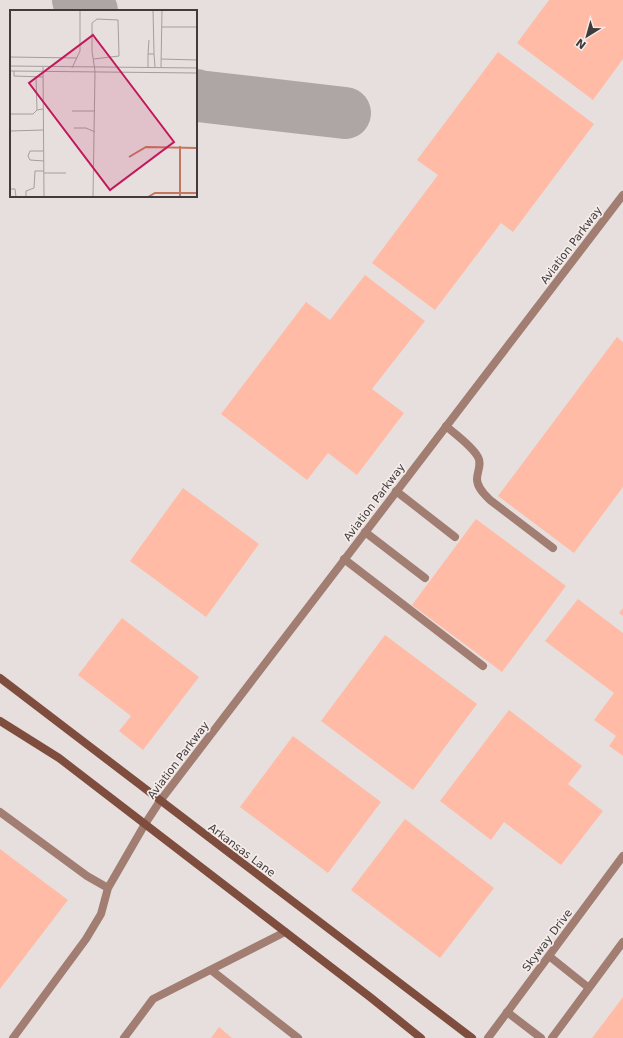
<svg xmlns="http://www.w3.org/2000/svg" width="623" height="1038" font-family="'DejaVu Sans',sans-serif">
  <rect width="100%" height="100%" fill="#e7dfdd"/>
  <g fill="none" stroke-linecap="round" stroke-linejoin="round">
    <path stroke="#ada6a5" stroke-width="52" d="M78,0L92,11
      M196,95L198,96L345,113"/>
  </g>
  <path fill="#ffbba6" d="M549,0H623V59L593,100L517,43Z
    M498,52L594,124L513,232L501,223L435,310L372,263L438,175L417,160Z
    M365,275L425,321L372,389L404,413L357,475L328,453L307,480L221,414L306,302L330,320Z
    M617,337L623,342V487L574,553L498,496Z
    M183,488L259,544L206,617L130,561Z
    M476,519L566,586L502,672L412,605Z
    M578,599L623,633V756L609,746L616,736L594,720L614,693L545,641Z
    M623,608V616L619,613Z
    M122,618L199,677L143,750L119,731L131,716L78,675Z
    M385,635L477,704L413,790L321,721Z
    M509,710L582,766L568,784L603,811L561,865L504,822L491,840L440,801Z
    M293,736L381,802L328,873L240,807Z
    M405,819L494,888L440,958L351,890Z
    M0,849L68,900L0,989Z
    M623,997V1038H592Z
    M219,1027L232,1038H211Z"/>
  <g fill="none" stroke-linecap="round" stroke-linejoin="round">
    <path stroke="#a17d72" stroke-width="8" d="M446,426C456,435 471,445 478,457C482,464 477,472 477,479C477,488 485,495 490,500L553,548
      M396,491L455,537
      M365,532L425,578
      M344,559L483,666
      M0,812L87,876L108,888
      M549,956L589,988
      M211,970L298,1038
      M507,1012L541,1038
      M13,1038L86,939L101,914L108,888L145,824
      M124,1038L153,999L285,932
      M552,1038L623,942"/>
    <path stroke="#a17d72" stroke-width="8" d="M145,824L160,801L623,195
      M488,1038L623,856"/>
    <path stroke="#7f4d3e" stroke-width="8" d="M0,678L472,1038
      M0,721L59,758L370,997L421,1038"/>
  </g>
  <g text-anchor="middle" stroke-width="3.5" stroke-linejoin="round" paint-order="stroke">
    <g font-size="11" fill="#3f3c3b" stroke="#f5ecea">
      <text transform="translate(571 245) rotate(-53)" y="4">Aviation Parkway</text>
      <text transform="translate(374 502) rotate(-53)" y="4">Aviation Parkway</text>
      <text transform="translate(178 760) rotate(-53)" y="4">Aviation Parkway</text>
      <text transform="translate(242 850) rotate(37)" y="4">Arkansas Lane</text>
      <text transform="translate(547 940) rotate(-53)" y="4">Skyway Drive</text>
    </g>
  </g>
  <g transform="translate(10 10)">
    <rect width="187" height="187" fill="#e7dfdd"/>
    <path fill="none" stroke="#c5765e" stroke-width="2" d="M119,147L136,137L187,138M138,187L145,183H187M170,187V136"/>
    <path fill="none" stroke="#a49e9c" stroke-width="1" d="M152,17H187M138,44L139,30M144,44L145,57M0,47L67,48M151,49L187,50M0,56L187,58M33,57L34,187M138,57V44H144L143,0M151,57L152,0M62,58L70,41V0M0,61L187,63M4,61V66L33,67M26,67L27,100L33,99M62,101H85M0,104H23L27,100M64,118H76L85,122M0,121L33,120M33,141H20L18,146L20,150L34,151M34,163H56M0,179H5L6,187M16,187V181L24,178L25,161H34M83,187L85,61L82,41V13L87,9L108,10L109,46L84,49"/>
    <path fill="#c2185b" fill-opacity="0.15" stroke="#c2185b" stroke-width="2" d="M83,25L164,132L100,180L19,73Z"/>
    <rect width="187" height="187" fill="none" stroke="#3f3c3b" stroke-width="2"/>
  </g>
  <g transform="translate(587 36) rotate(217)" stroke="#f5ecea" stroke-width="3" paint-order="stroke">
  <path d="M0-3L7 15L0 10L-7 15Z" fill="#3f3c3b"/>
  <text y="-6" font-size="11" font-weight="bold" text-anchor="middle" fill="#3f3c3b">N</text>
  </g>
</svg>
